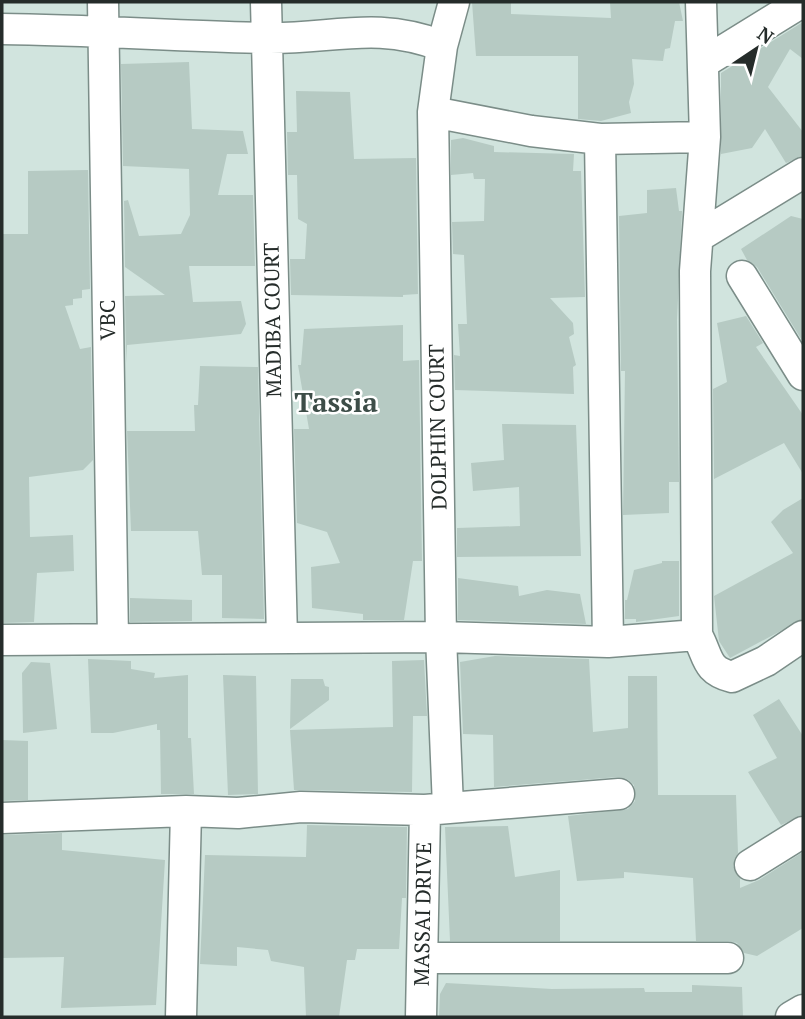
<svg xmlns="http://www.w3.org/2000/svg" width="805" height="1019" font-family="'PT Serif',serif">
  <rect width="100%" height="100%" fill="#d1e4de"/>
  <path fill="#b6cac3" d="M472,2H511V14L611,18L610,2H679L683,21H675L670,48L665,49L663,61L632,59L634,84L629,102L631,113L601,121L578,119V56H476Z
    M803,22V59L790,49L768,87L803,132V156L786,163L765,129L752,148L721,154V73Z
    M189,62L192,129L243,131L248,154H227L218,195H253L255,266H189L193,302L241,301L246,324L241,334L127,345L126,363L125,296L165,295L125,267L124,201L128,200L139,236L181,234L190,215L189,169L123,166L121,64Z
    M296,91L350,92L354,159L416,158L418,294L403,295V297L291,295L290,259H305L307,224L298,219L297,175H288L287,132H297Z
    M463,138L494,146V152L574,154L573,171H581L585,297L550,298L573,323L574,334L569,337L576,365L573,367L574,394L455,390L454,355L460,356L458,324H467L464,255L453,254L452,222L484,221L485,179H474L473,173L451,175V140Z
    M88,170L90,289L82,290V298L73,299V305L65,306L80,349L91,347L93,460L83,470L29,477L30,537L73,535L74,571L37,573L34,622L2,623V234H28V171Z
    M676,188L679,211H682L677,320L679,482H669V513L623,515L625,371H621L619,216L647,213V190Z
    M791,216L803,219V342L757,267L747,260L741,249Z
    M746,316L763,343L756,347L803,415V474L784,443L714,479L713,389L727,382L717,323Z
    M403,325V361L419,360L422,561H413L404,620H363V614L312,608L311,567L340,563L327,532L297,523L294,429H309L298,365H301L304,329Z
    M200,366L258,367L264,619L222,618V575H202L198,531H131L127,431H195L194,405H198Z
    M502,424L576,425L581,556L457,557V528L520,526L519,487L473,491L471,463L504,460Z
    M803,498V619L730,658L719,641L714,596L793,553L771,522L783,510Z
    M662,561H679V616L636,622V619H625V600H627L634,570L662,563Z
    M458,578L518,586L519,596L547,590L580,594L586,624L458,620Z
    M130,598L192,600V621L130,622Z
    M495,656L589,659L593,732L628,728V676H657L658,795H736L738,853L733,866L740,878V888L759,880L803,852V928L757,956L744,953L737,943L729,941H696L693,878L624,872V878L577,881L568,816L628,809L635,801L634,785L627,779L618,777L494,787L493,735L463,734L460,662Z
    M88,659L131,661V669L155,673L154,678L188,675V738H191L194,794H161L160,730H157V724L113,733H91Z
    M424,660L427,716H413L412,792L294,790L290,730L393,727L392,661Z
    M31,662L50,663L57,729L23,733L22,673Z
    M223,675L256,676L258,794L228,795Z
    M291,679H323L325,686L329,687V700L290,729Z
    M779,699L803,736V815L781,825L748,772L777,758L753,715Z
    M2,740L28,741V800L2,801Z
    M307,825L407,827L406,898H402L399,949H357L355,960H347L339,1017H306L304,967L271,961L268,950L237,947V966L200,964L205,855L306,857Z
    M508,826L515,877L560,870V941H450L445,827Z
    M62,833V850L165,860L156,1005L61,1008L64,957L2,958V835Z
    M446,983L552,989L644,988L645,992H692V985L742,987L743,1017H439L440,994Z"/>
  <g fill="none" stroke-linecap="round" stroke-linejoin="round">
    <defs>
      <path id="minor" d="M103,2L113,639
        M266,2L282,638
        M701,2L705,137L695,271L697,635C709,657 705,670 732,677L766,661L803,636
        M2,29C89,30 176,36 263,38C331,40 374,20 442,46
        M703,63L802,2
        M433,112L531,131L600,139L705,137
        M600,139L608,642
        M698,237L803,173
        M742,276L803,375
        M2,640L441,637L608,642L697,635
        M448,807L441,637L433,112L442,46L454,2
        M2,818L186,811
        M750,865L803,832
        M423,958H728
        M181,1017L186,811L238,813L301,807L425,810L619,794
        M421,1017L425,810
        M791,1017L803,1010"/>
    </defs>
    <use href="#minor" stroke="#7b8d88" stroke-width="33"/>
    <use href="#minor" stroke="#fff" stroke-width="30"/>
  </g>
  <g text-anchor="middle" stroke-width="5" stroke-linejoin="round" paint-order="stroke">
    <g font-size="21" fill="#252c2a" stroke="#fff">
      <text transform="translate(108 320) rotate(-91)" y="7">VBC</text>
      <text transform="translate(273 320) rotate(-91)" y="7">MADIBA COURT</text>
      <text transform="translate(438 427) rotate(-91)" y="7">DOLPHIN COURT</text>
      <text transform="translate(423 914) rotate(-89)" y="7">MASSAI DRIVE</text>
    </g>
    <g font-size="28" font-weight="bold" fill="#3d4d48" stroke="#fff">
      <text x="336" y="412">Tassia</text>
    </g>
  </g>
  <rect width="805" height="1019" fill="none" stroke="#252c2a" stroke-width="7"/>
  <g transform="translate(756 49) rotate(35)" stroke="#ffffff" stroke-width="5" paint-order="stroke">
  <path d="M0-5L12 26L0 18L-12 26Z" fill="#252c2a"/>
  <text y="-10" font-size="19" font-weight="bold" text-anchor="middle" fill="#252c2a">N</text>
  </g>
</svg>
